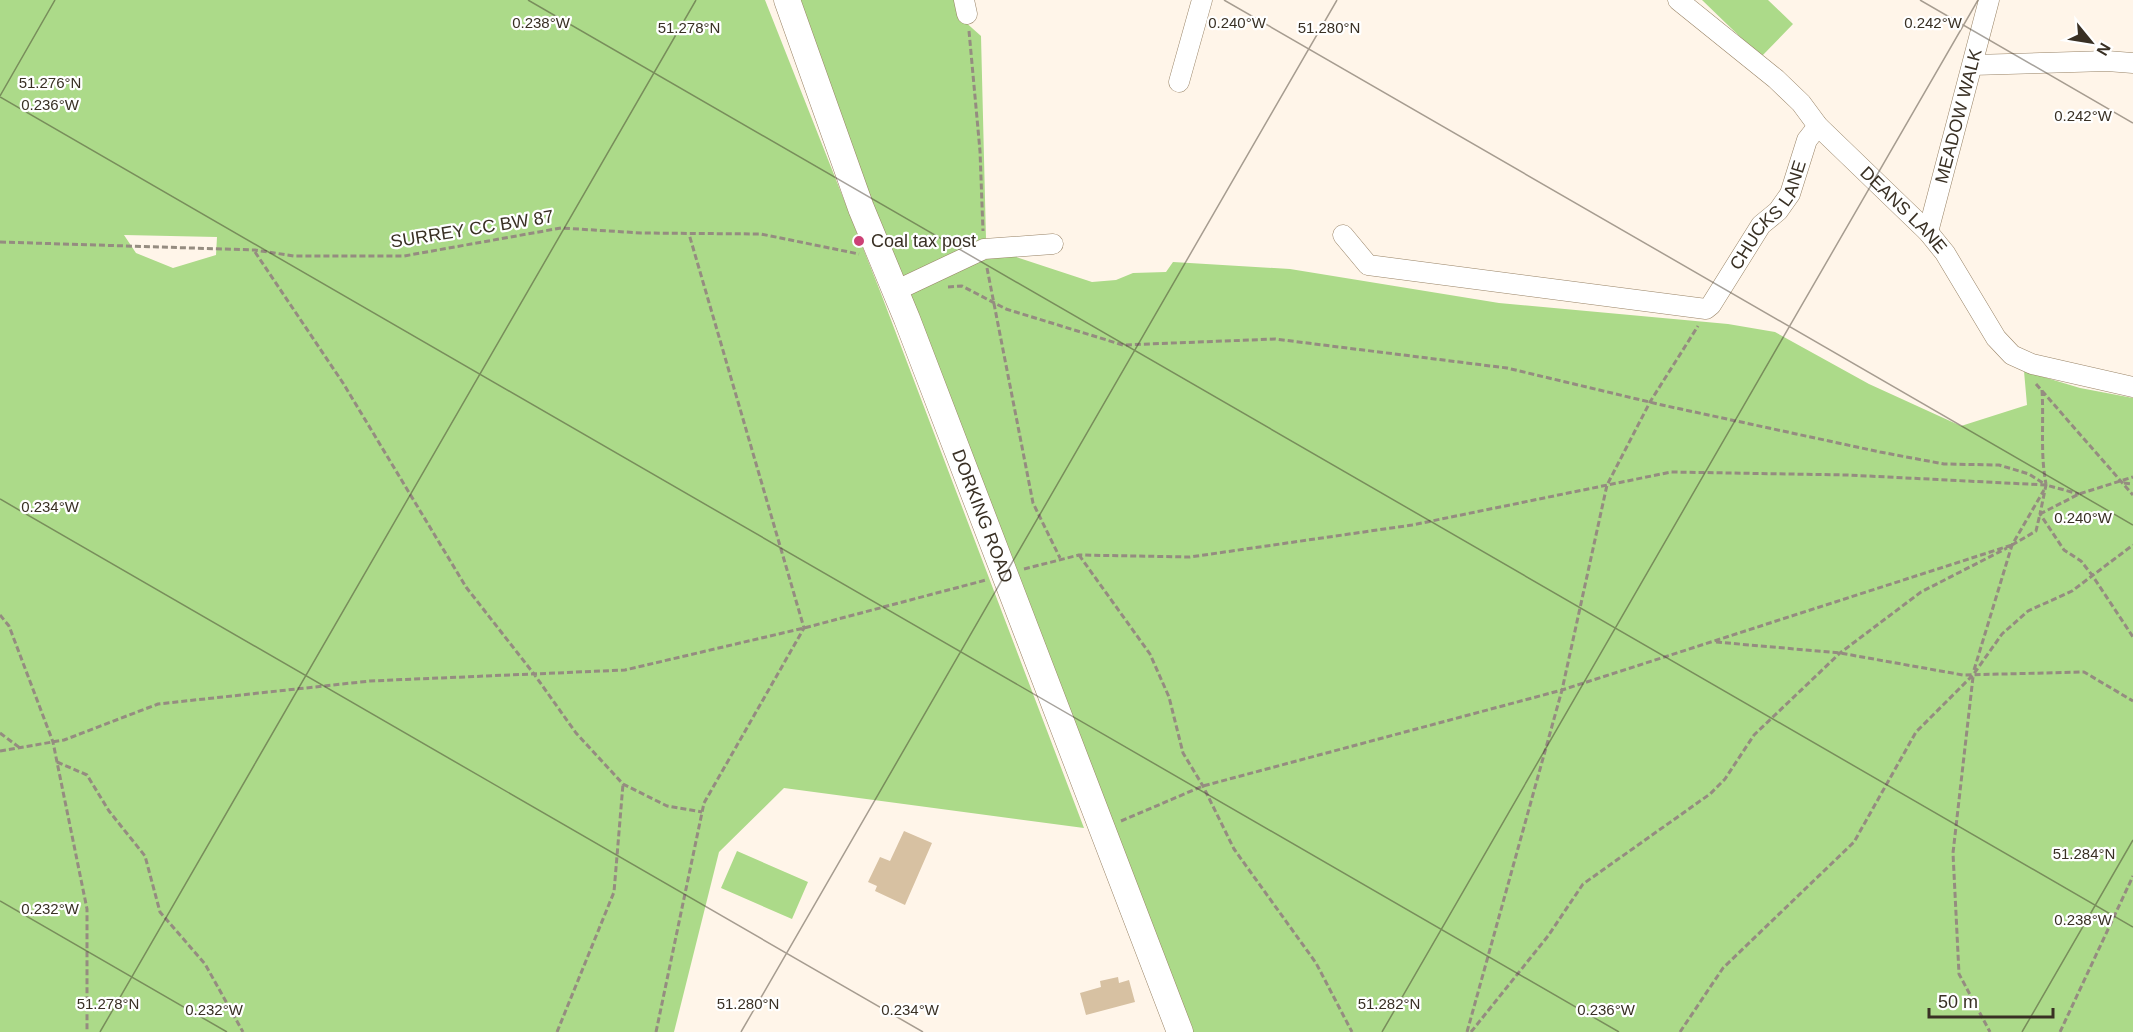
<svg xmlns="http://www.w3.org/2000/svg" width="2133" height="1032" font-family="Arial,sans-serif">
  <rect width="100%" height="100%" fill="#fff5e9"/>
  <path fill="#acda89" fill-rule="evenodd" d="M0,0H765L880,291L1084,828L784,788L719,852L674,1032H0ZM124,235L217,237L216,255L173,268L136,253Z
    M793,0H958L963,20L981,36L986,239L1001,252L1092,282L1116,280L1133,273L1166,272L1173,262L1290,269L1499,303L1728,324L1775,332L1869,384L1961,426L2027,405L2024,371L2080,388L2133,398V1032H1193Z
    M1702,0H1768L1793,24L1761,57Z
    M737,851L808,882L792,919L721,888Z"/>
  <path fill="#d7c1a2" d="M904,831L932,843L905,905L875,891L877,886L868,882L880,857L890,861Z
    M1118,977L1119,983L1129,980L1135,1002L1086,1015L1080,993L1101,987L1100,981Z"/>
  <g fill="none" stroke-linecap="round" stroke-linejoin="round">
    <defs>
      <g id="minor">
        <path d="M964,0L967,14"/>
        <path id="s1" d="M1678,0L1776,79L1801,103L1818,126L1928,232L1945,253L1996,338L2012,355L2032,364L2133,387"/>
        <path d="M1973,65L2107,61L2133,63"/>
        <path d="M1179,82L1202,0"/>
        <path id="s2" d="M1928,232L1989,0"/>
        <path id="s3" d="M1343,235L1368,265L1706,309L1711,305L1761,225L1778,211L1790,194L1807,140L1818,126"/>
        <path d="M895,291L984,249L1053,244"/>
      </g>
      <g id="major">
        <path id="s4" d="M787,0L861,208L907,319L1180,1032"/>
      </g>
    </defs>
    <use href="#minor" stroke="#988366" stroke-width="21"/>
    <use href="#major" stroke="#988366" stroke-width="27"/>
    <path stroke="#958c80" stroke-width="3" stroke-dasharray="6 3" stroke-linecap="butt" d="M969,31L980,151L983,231
      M0,242L255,250L294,256H404L561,228L641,233L761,234L859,254
      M255,252L343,383L466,587L534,674L576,733L623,784L667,806L702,812
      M987,268L1033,503L1060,558
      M948,287L962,286L1006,309L1123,345L1275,339L1507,368L1662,405L1880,452L1944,464L1999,465L2029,474L2046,485L2040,514L2064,550L2081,561L2092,575L2133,637
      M2036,384L2133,495
      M2042,390C2044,422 2040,453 2046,484
      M2124,483L2133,484
      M2012,545L2036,531L2040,514L2079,494L2133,477
      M1079,555L1150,654L1169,697L1183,753L1203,786L1234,849L1316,963L1352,1032
      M1024,569L1079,555L1190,557L1412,525L1671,472L1848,475L2046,485L2079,494
      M0,615L9,626L53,742L57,762L87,909V1032
      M1716,642L1840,653L1963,675L2084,672L2133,701
      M1974,670L2012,545L2044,490
      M1973,677L1953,853L1959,974L1990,1032
      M0,733L20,748
      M0,751L64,740L158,704L370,681L625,670L804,628L986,580
      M57,762L87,775L109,811L145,856L160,912L205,964L243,1032
      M1121,821L1203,786L1562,690L2012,545
      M557,1032L614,892L623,784
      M656,1032L704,803L804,628L689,234
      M1467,1032L1562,690L1607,485L1650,402L1698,326
      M1471,1032L1548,936L1583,884L1710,794L1725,779L1754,735L1840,653L1921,592L2007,548
      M1680,1032L1723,968L1854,842L1916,732L1973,675L2002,634L2028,611L2072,591L2133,545
      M2060,1032L2133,876"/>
    <use href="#minor" stroke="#fff" stroke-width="20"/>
    <use href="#major" stroke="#fff" stroke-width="26"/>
  </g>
  <path fill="none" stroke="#393024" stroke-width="1.5" stroke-opacity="0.45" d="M528,0L2133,927M1224,0L2133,525M1920,0L2133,123M0,96L55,0M0,97L1619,1032M0,499L923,1032M0,901L227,1032M100,1032L696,0M741,1032L1337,0M1382,1032L1978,0M2022,1032L2133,840"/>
  <circle fill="#cc4176" stroke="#fff" stroke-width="2" cx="859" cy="241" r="6"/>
  <g text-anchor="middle" stroke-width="4.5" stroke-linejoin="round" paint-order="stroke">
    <g font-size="18" fill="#393024" stroke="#fff">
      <text dy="6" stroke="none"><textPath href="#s2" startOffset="120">MEADOW WALK</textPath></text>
      <text dy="6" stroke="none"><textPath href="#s1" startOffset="309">DEANS LANE</textPath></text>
      <text dy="6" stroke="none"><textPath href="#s3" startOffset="494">CHUCKS LANE</textPath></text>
      <text transform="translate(472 229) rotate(-9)" y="6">SURREY CC BW 87</text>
      <text dy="6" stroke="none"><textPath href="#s4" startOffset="552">DORKING ROAD</textPath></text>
    </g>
    <g font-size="18" fill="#393024" stroke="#fff" text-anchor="start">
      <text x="871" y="247">Coal tax post</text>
    </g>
  </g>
  <g font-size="15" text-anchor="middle" fill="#393024" stroke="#fff" stroke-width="4.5" stroke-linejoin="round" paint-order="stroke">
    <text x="541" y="28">0.238°W</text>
    <text x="1237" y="28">0.240°W</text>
    <text x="1933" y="28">0.242°W</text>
    <text x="1329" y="33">51.280°N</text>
    <text x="689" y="33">51.278°N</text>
    <text x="50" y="88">51.276°N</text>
    <text x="50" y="110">0.236°W</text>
    <text x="2083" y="121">0.242°W</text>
    <text x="50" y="512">0.234°W</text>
    <text x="2083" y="523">0.240°W</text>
    <text x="2084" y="859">51.284°N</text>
    <text x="50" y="914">0.232°W</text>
    <text x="2083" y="925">0.238°W</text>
    <text x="108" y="1009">51.278°N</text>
    <text x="748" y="1009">51.280°N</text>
    <text x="1389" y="1009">51.282°N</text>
    <text x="214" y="1015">0.232°W</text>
    <text x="910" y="1015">0.234°W</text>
    <text x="1606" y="1015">0.236°W</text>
  </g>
  <g transform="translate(2091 42) rotate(120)" stroke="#ffffff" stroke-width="4.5" paint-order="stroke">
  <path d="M0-4.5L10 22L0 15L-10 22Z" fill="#393024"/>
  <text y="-9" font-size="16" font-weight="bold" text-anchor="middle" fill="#393024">N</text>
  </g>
  <path d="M1929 1008v9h124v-9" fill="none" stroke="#393024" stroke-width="3"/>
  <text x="1938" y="1008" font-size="18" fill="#393024" stroke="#ffffff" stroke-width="4.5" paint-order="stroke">50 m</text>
</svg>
